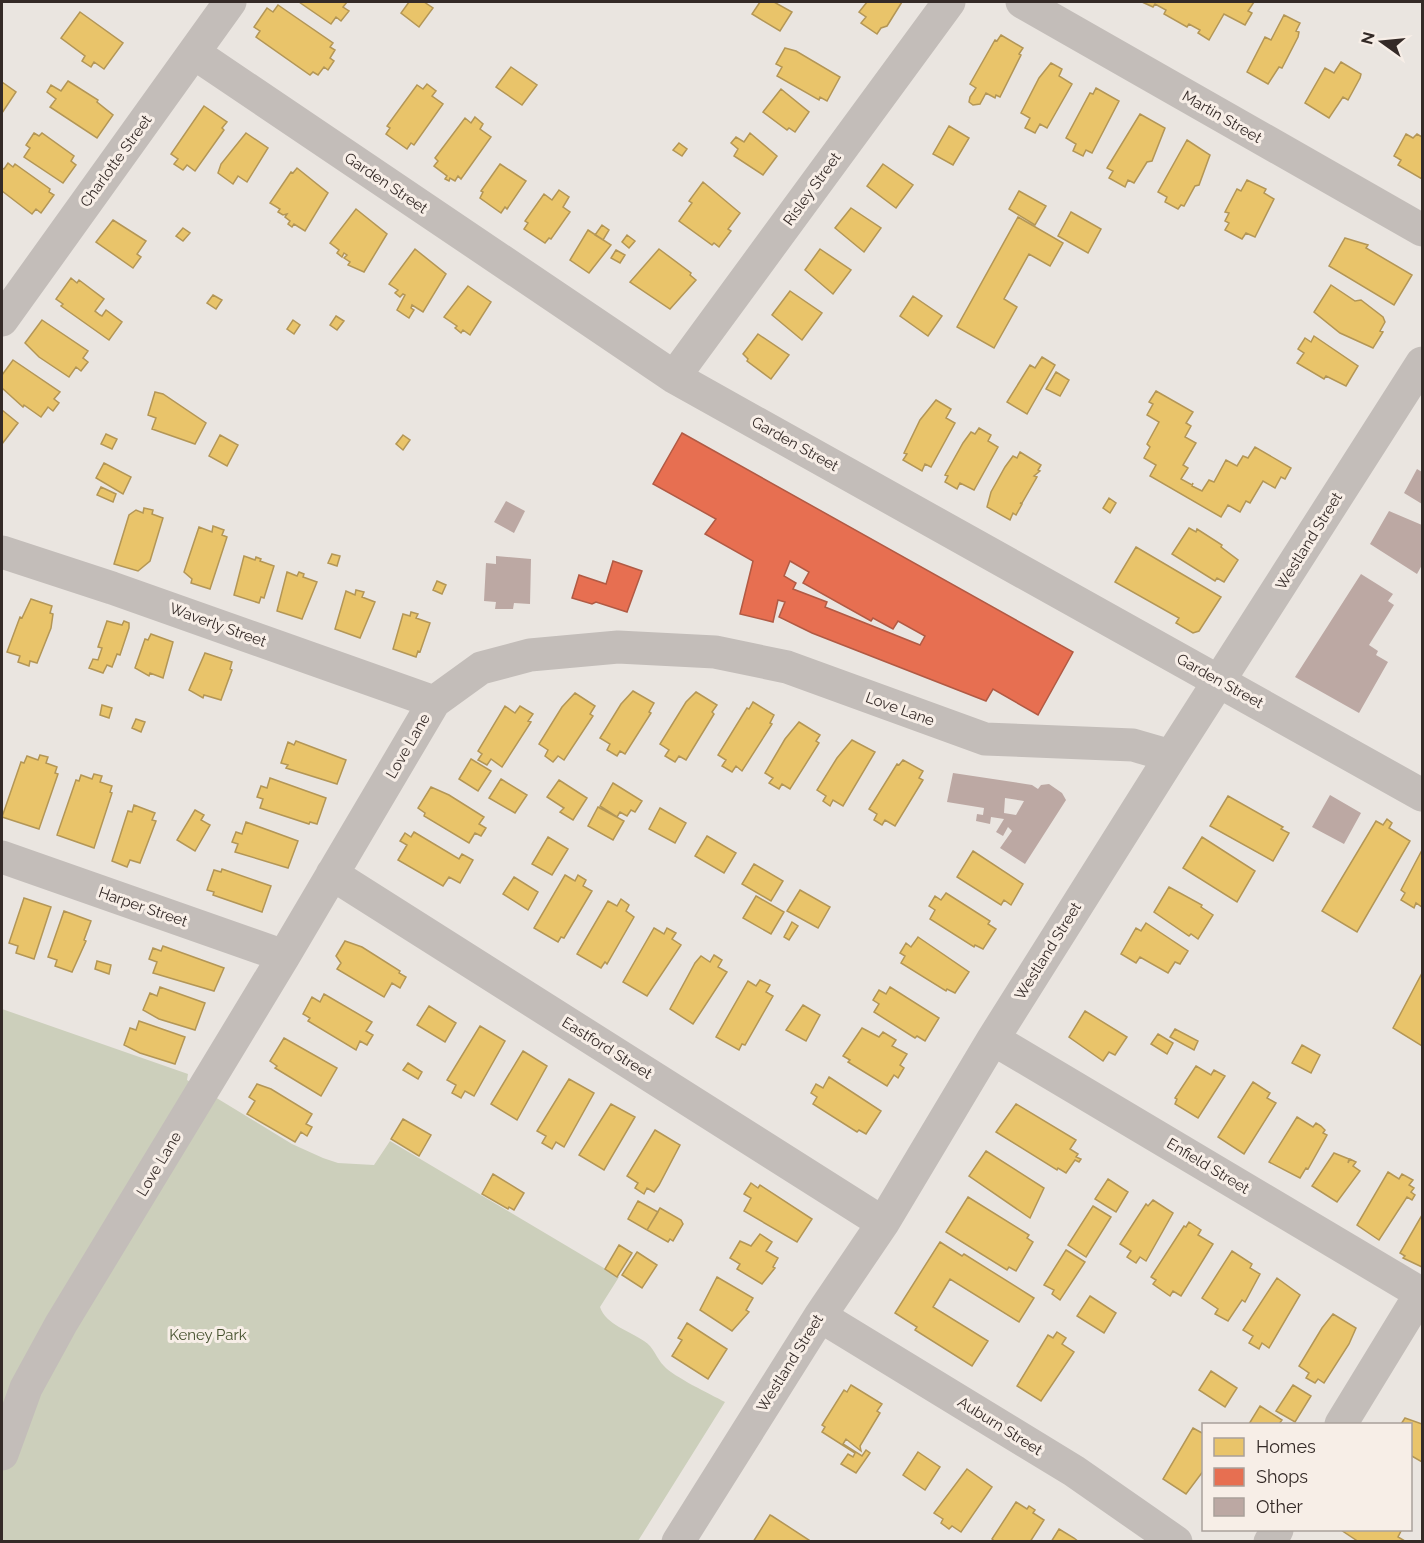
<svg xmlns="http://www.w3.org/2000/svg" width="1424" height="1543" font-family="Raleway,sans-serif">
  <rect width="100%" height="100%" fill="#eae5e0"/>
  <path fill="#cccfbb" d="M2,1009L188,1074L187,1080L292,1144L323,1158L338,1163L374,1165L390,1141L619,1277L600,1307C606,1325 630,1331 644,1341C654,1347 656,1358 664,1366C674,1377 710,1394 725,1402L638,1541H2Z"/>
  <path fill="#e9c46a" stroke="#b39656" stroke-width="1.5" d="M299,2H347L343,7L349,11L341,21L336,17L331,24Z
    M409,2H424L433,8L419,27L401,13Z
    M760,2H774L792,12L780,31L752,14Z
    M867,2H902L887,26L881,28L877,34L861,23L866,17L859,12Z
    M1142,2H1254L1248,11L1252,13L1245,25L1224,14L1209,40L1198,33L1200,30L1189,24L1187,27L1164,14L1166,10L1155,4L1153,7Z
    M278,5L333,43L330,47L335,50L330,58L334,61L328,70L324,67L318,75L313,72L310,75L256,37L260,31L254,27L267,8L273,12Z
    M80,12L123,43L104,69L94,62L91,67L82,61L85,56L61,38Z
    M1284,15L1300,23L1296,31L1299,32L1298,37L1282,68L1279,67L1268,84L1247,72L1265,37L1271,40Z
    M1001,35L1023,48L1019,54L1021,55L1000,97L996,95L995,98L986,93L980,104L973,105L969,102L970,97L976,88L970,84L995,40L997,41Z
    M785,48L796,51L840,77L827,101L820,97L819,100L777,76L782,67L776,64Z
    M1341,62L1361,74L1360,78L1348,100L1343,97L1329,118L1305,103L1325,68L1334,73Z
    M1051,63L1062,69L1059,76L1072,84L1047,128L1040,124L1035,133L1025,128L1030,118L1021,113L1039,78Z
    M511,67L537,85L522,105L496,87Z
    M68,81L98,100L97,102L113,115L97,138L50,107L56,99L47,92L51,85L61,91Z
    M2,82L16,92L2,113Z
    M427,84L436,91L432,96L443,104L414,145L411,143L407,149L386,134L390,128L387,126L417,85L423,89Z
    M1096,88L1119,101L1092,153L1086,150L1083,156L1073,151L1076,144L1066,138L1090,93L1093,94Z
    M781,89L809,112L795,132L789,128L787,130L763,112Z
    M204,106L227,122L222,128L224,130L195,171L187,165L183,170L174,164L178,159L171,154Z
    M1140,114L1165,128L1152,161L1147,162L1134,183L1128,180L1125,187L1109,178L1113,171L1107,168Z
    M475,117L483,124L480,129L491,137L461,179L458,176L455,181L450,178L449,181L445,179L447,176L434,166L438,161L435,158L465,118L471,123Z
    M949,126L969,138L953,165L933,154Z
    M34,133L39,136L42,133L74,156L71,161L76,165L63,183L24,157L30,148L26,145Z
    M246,133L268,148L247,182L238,176L233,184L218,173L221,164Z
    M750,133L777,156L763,175L734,156L738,149L731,143L736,137L744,142Z
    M1406,134L1413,138L1417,134L1422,137V179L1398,165L1401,160L1394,156Z
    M1187,140L1210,155L1199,185L1195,186L1184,206L1181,205L1178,209L1165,202L1167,197L1158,192Z
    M679,143L687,149L682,156L673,150Z
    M8,163L13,167L15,164L50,189L49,192L54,195L41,213L36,209L32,214L2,191V168L4,169Z
    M500,164L526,181L507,209L505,207L501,213L480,198L483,192L481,191Z
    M883,164L913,185L896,208L867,186Z
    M297,168L328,193L305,231L294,224L292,227L288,224L290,221L285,217L287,214L283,215L278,212L280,209L270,203L291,172L293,173Z
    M1247,180L1266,189L1264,193L1274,199L1255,237L1246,233L1242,239L1225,230L1229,223L1225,221L1229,213L1225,212L1237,189L1241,191Z
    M703,182L740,213L728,229L731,231L719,247L714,243L712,245L679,221L692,203L689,201Z
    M559,190L569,197L563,207L570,212L551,239L549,238L545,243L524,229L528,223L525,221L544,194L552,200Z
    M1019,191L1046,206L1035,225L1009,209Z
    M851,208L881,228L864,252L835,228Z
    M356,209L387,234L364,272L348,265L350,262L344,258L347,255L344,253L342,257L337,253L339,250L330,243Z
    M1071,212L1101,229L1088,253L1058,236Z
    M1018,217L1063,243L1050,266L1029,254L1004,299L1017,307L994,348L957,327Z
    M113,220L146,241L137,254L141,257L133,268L96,242Z
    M602,225L609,230L603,240L595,235Z
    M183,228L190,233L183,241L176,236Z
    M588,230L611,245L589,273L570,260Z
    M627,235L635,241L629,248L622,242Z
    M1345,238L1368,245L1366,248L1412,275L1394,305L1329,266Z
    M415,249L446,274L423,312L412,305L411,308L414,310L409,318L397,310L405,295L403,294L400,297L395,293L398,290L389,284Z
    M659,249L691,273L690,275L696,280L670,309L630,282Z
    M820,249L851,270L833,294L805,270Z
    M616,250L625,255L620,263L611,258Z
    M71,278L77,283L79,280L104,299L95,311L100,315L102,316L106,310L122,322L109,340L61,306L63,304L56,299Z
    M1331,285L1355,301L1361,300L1383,317L1385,322L1380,331L1383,332L1373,348L1340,333L1314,312Z
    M468,286L491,302L470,335L463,330L461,333L455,328L457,326L444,317Z
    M790,291L822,313L802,340L772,315Z
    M213,295L222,300L216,309L207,303Z
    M913,296L942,316L928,336L900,316Z
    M336,316L344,321L337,330L330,325Z
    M42,320L88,351L83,358L88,362L81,371L76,367L69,377L39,357L25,343Z
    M293,320L300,325L294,334L287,329Z
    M758,334L789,355L771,379L747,361L748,359L743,354Z
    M1314,336L1358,366L1346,386L1326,376L1324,379L1297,363L1304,353L1298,349L1305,338L1311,342Z
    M1042,357L1055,365L1027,414L1007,402L1030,365L1035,368Z
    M13,360L60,392L54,399L59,403L53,411L48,407L41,417L24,405L23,407L2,388V375Z
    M1056,372L1069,380L1060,396L1046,389Z
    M1156,391L1193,412L1186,423L1191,426L1185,437L1196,443L1183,465L1188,468L1181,479L1192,485L1193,483L1192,486L1202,491L1209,480L1214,482L1226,460L1237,466L1243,456L1248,458L1255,447L1291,468L1285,479L1281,477L1275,488L1263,481L1250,503L1246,501L1240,512L1228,505L1221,517L1150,476L1156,465L1144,458L1150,447L1147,444L1159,422L1147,415L1153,404L1149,402Z
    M155,392L163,394L206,423L195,444L152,429L156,418L148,415Z
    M936,400L951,409L946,418L955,423L931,467L925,464L922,471L903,460L907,454L904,453L920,420Z
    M2,410L18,423L2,444Z
    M979,428L991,435L988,441L998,447L974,490L960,483L957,489L945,482L948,476L945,475L963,443L971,432L975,434Z
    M106,434L117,439L112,449L101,444Z
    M220,435L238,445L227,466L209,456Z
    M403,435L410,440L403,450L396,444Z
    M1020,452L1041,465L1038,470L1040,471L1034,476L1037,477L1022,503H1020L1022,504L1016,515L1013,513L1010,520L987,507L991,492L1005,467L1013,456L1017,458Z
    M104,463L131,477L123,494L96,478Z
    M101,487L116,494L113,502L97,495Z
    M1109,498L1116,503L1110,513L1103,508Z
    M144,508L153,510L152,514L163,518L150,561L138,571L114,564L129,515L136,510L143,513Z
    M213,526L224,530L222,535L227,537L210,589L191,583L192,579L184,572L199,527L212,532Z
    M1189,528L1196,532L1197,529L1222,545L1221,547L1238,560L1224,582L1217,578L1215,581L1172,554Z
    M1136,547L1221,597L1199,631L1193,633L1176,623L1179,618L1115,582Z
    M332,554L340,556L337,566L328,563Z
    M244,556L255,560L256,557L261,559L260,561L274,566L264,598L261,597L259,603L234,595Z
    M287,572L297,576L299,572L304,574L303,577L317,582L302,619L277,611Z
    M437,581L446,585L442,594L433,590Z
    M356,590L364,592L362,597L375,602L360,638L335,629L346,591L355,595Z
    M31,599L52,606L50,613L53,614L51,628L37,663L30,661L29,666L18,662L20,656L7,652L20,617L22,618Z
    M411,612L418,614L416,618L430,623L420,652L418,651L416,657L393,649L403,614L410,616Z
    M107,621L122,625L124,621L129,623V628L120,655L117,654L112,667L107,665L103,673L89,668L93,659L98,660L102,648L98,647Z
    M151,634L173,642L163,678L150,673L149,676L135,668L145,639L148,640Z
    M205,653L232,662L230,669L232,670L221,700L204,695L203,698L189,690Z
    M633,691L654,703L649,712L651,713L625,754L620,751L617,756L607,750L610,744L600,738L621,704Z
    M696,692L717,705L712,712L714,714L686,760L679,756L675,762L665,756L669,750L660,744L686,702Z
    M575,693L595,706L590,714L593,716L564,760L558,756L553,762L545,756L548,750L539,744L562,707Z
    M753,702L774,715L770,723L772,724L742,771L736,766L732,772L722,766L726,760L718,755L747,708L749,709Z
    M102,705L112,708L109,718L100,715Z
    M505,706L515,713L520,706L533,714L528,721L531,722L502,767L491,759L487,765L478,760L482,754L478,751Z
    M136,719L145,722L141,732L132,728Z
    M799,722L820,735L816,741L819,743L790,789L782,784L779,789L769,783L773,778L765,773L785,739Z
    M852,740L875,752L843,806L833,800L830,806L823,801L826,796L817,790L837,758Z
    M296,741L346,760L337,784L286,768L288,765L281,763L288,742L294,745Z
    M40,755L48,757L46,763L57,767L55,773L58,774L39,829L2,817L21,762L24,763L27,756L38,760Z
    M471,759L491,771L478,791L459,779Z
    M903,760L923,771L919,778L923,780L895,826L885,820L882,825L874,820L877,814L869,809L897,764L899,765Z
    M94,774L102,776L100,782L112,786L110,792L112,793L94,848L57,835L76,780L79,781L81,775L92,779Z
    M270,778L326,798L317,824L310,822L309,824L260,808L263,799L257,797L261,786L267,788Z
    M501,779L527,795L515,813L489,798Z
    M559,780L587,798L573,820L560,812L564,808L547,797Z
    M613,783L642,801L635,812L631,810L627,816L620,812L617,817L600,806Z
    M431,787L449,795L484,817L479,824L486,828L481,836L475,833L469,843L424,816L425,813L418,808Z
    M1228,796L1283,827L1281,829L1289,833L1273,861L1210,826Z
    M134,805L155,813L152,820L156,821L140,863L130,860L127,867L112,861L128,811L132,812Z
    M598,807L624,821L613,840L588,826Z
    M660,808L686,823L675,843L649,829Z
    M195,810L204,815L201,820L210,825L195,851L177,840Z
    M1387,819L1392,823L1389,828L1410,841L1357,932L1322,911L1376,821L1383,825Z
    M246,822L298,841L288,868L235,852L238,844L232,842L236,832L242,834Z
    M414,832L459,859L462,854L473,860L460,883L449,877L443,886L398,860L407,845L400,841L405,833L411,837Z
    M707,836L736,853L724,873L695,856Z
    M548,837L568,849L552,875L532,864Z
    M1202,837L1255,871L1237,902L1183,868Z
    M1422,850V907L1416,903L1414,908L1401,900L1405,893L1401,890Z
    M973,851L1023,884L1011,905L1004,900L1001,905L957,877Z
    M754,864L783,881L771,901L742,884Z
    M222,869L271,886L262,912L213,895L214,892L207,890L214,870L221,872Z
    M565,875L575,881L578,875L586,880L583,886L592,891L564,938L561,937L558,942L534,928Z
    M514,877L538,892L528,910L503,894Z
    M1169,887L1202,905L1201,907L1213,915L1198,939L1191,934L1189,936L1154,912Z
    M800,890L830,907L818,928L787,911Z
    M946,893L990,921L988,924L996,929L983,949L975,945L974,947L930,919L935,910L929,906L935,896L941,900Z
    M756,896L784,912L771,934L743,918Z
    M24,898L51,907L34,959L16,953L18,946L9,943Z
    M621,899L629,905L626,911L634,917L607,964L605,962L601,968L577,954L608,901L617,906Z
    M64,911L91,921L84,940L86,941L72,972L55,966L57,960L48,957Z
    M792,922L798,926L789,940L784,937Z
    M1146,923L1188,951L1180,964L1175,962L1168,973L1140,957L1136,963L1121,954L1136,928L1141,931Z
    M654,928L664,934L667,928L676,933L672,939L681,945L647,996L623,982Z
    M918,937L969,972L955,993L947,989L946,991L901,963L905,956L900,953L906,943L911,947Z
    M345,941L362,947L400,971L399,973L406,977L400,988L392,983L384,997L337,969L341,963L336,956Z
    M163,946L224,968L214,991L153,973L157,962L149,959L153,948L161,951Z
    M714,955L722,960L718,967L727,972L693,1024L670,1009L695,963L701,956L710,962Z
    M97,961L111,965L109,974L95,969Z
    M1422,973V1046L1393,1028Z
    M760,980L770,985L766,992L773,996L745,1045L742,1044L739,1050L716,1037L748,981L756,986Z
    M160,987L205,1003L195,1030L159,1019L143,1010L150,993L157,996Z
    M890,987L939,1018L925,1041L917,1036L915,1038L874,1012L879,1004L873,1000L879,990L886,994Z
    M324,994L372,1022L366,1031L373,1035L367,1045L360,1041L356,1050L308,1021L310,1018L303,1014L312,997L320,1002Z
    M803,1005L820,1015L806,1041L786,1030Z
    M429,1006L456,1023L445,1042L417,1025Z
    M1085,1011L1127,1037L1115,1055L1109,1052L1103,1061L1069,1037Z
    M139,1021L185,1037L175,1064L140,1053L124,1045L130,1028L136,1030Z
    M480,1026L505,1041L474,1096L465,1091L461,1098L452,1093L456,1085L447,1080Z
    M862,1028L879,1037L883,1032L896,1040L892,1046L907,1054L900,1065L904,1068L898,1078L894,1075L887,1086L848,1062L850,1060L843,1056Z
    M1175,1029L1198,1041L1194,1050L1170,1037Z
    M1158,1034L1173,1043L1167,1054L1151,1044Z
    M284,1038L337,1068L321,1096L275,1068L277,1066L270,1061Z
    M1302,1045L1320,1055L1311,1073L1292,1063Z
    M523,1051L547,1066L517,1120L491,1104Z
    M408,1063L422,1072L418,1079L403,1070Z
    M1196,1066L1211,1075L1214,1070L1225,1076L1198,1118L1175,1104L1177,1099L1175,1098Z
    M829,1077L881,1111L866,1134L859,1130L857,1132L813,1104L817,1097L811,1093L816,1084L823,1088Z
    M569,1079L594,1093L564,1147L556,1142L552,1149L542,1143L546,1136L537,1131Z
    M1253,1082L1270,1093L1267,1098L1276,1103L1244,1154L1218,1137Z
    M257,1084L271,1089L312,1114L306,1124L312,1127L307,1136L301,1132L295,1142L247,1114L255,1101L249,1097Z
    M611,1104L635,1117L604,1170L579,1155Z
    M1016,1104L1076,1140L1070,1149L1078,1154L1076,1157L1081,1159L1079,1162L1075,1160L1066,1173L1058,1168L1057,1170L996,1132Z
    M1297,1117L1313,1127L1316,1123L1321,1126L1325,1130L1323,1133L1327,1135L1308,1169L1306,1168L1300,1178L1269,1162Z
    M403,1119L431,1135L419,1156L391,1139Z
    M655,1130L680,1145L659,1185L654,1192L647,1188L644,1194L635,1188L638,1183L627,1176Z
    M986,1151L1044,1188L1030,1218L969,1176Z
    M1334,1153L1349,1159L1348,1163L1350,1159L1356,1162L1353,1166L1360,1171L1337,1202L1312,1186Z
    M1388,1172L1399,1179L1402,1174L1413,1180L1409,1185L1414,1188L1411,1192L1415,1195L1412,1200L1407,1197L1379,1240L1357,1225Z
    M493,1174L524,1193L514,1210L509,1207L508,1209L482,1194Z
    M1108,1179L1128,1192L1116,1212L1095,1199Z
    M751,1183L758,1188L760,1185L812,1219L797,1242L744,1211L751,1198L744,1194Z
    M968,1197L1029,1235L1027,1238L1033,1242L1016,1271L1009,1267L1007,1270L946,1232Z
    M1153,1200L1173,1213L1146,1261L1140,1257L1136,1263L1127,1257L1131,1251L1120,1244L1146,1204L1148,1206Z
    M638,1201L658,1212L647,1230L628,1219Z
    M1093,1206L1111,1217L1086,1257L1068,1245Z
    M660,1208L681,1220L683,1224L673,1241L670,1239L668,1242L647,1230Z
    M1422,1215V1267L1403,1258L1405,1256L1400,1253Z
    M1189,1222L1201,1230L1198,1235L1213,1244L1181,1296L1173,1291L1170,1296L1153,1284L1156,1280L1151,1277L1184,1226L1186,1227Z
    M760,1234L772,1242L766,1251L778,1258L773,1267L775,1268L762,1284L737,1269L740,1264L730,1258L740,1241L751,1246Z
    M940,1242L962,1256L964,1254L1034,1298L1019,1322L950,1279L933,1307L988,1341L972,1366L915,1330L917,1327L895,1313Z
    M619,1245L632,1253L617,1277L605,1269Z
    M1066,1250L1085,1262L1060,1300L1052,1294L1054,1290L1044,1285Z
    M1232,1251L1252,1264L1250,1268L1260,1274L1245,1302L1242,1300L1228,1321L1215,1314L1218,1309L1202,1298Z
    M637,1252L657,1265L642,1288L622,1275Z
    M717,1277L753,1298L746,1310L749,1312L732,1331L700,1310Z
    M1277,1278L1300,1295L1269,1348L1262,1343L1259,1349L1249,1343L1253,1336L1243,1330Z
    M1090,1296L1116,1313L1104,1333L1077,1316Z
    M1333,1314L1356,1328L1349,1344L1324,1383L1318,1379L1315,1383L1306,1378L1309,1373L1299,1366L1322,1328Z
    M687,1323L727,1349L708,1379L672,1356L682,1340L678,1338Z
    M1057,1332L1066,1338L1062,1344L1074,1352L1041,1401L1017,1386L1048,1335L1053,1338Z
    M1211,1371L1237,1388L1225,1407L1199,1390Z
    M851,1385L882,1404L877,1411L880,1413L860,1446L861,1451L846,1439L843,1444L862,1456L866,1450L870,1453L856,1473L841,1464L848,1454L853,1457L855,1453L822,1432L825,1427L822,1425L844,1390L847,1392Z
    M1293,1385L1311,1396L1295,1422L1276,1411Z
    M1260,1406L1282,1420L1279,1424H1249Z
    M1405,1418L1422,1424V1462L1410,1455V1424H1401Z
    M1193,1428L1202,1433L1204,1430V1470L1186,1494L1163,1479Z
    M918,1452L940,1467L925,1490L903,1475Z
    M967,1469L992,1487L961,1532L952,1526L949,1529L941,1523L943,1519L934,1513Z
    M1016,1502L1027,1509L1029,1506L1035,1510L1033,1513L1044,1520L1030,1542H995L992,1539Z
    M770,1515L772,1516L812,1542H753Z
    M1059,1529L1074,1538L1079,1542H1051Z
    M1341,1530H1399L1401,1531L1398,1537L1405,1541L1359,1542Z"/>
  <path fill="#e76f51" stroke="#b15a44" stroke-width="1.5" fill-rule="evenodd" d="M682,433L1073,652L1038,715L993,689L986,701L812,633L779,617L785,602L778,600L773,622L740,614L753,561L705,534L716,519L653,484ZM790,561L809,572L803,583L871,621L873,618L893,629L898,621L925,636L920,645L825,607L827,602L793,589L796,583L784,576Z
    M613,561L642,571L627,612L596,602L592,604L572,598L579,575L606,584Z"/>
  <path fill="#bca8a3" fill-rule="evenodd" d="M1417,469L1422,472V504L1404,493Z
    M506,501L525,511L514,533L494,522Z
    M1389,511L1422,525V565L1417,574L1370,544Z
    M496,556L531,559L530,604L514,603L513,609H495L496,602L484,601L486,563L496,564Z
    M1361,574L1393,594L1388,601L1394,605L1369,645L1378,651L1376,655L1388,662L1359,713L1295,677Z
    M953,773L1032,785L1038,789L1041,785L1049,784L1062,793L1066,800L1025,864L1000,848L1012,831L1008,827L1003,836L996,832L1004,819L991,817L990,824L976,821L977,814L983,815L984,808L947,802ZM1005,798L1024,801L1016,815L1004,813Z
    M1330,795L1361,813L1344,844L1312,827Z"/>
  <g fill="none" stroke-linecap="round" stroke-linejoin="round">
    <path stroke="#c3bdb9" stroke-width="33" d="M1022,2L1422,230
      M194,53L674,377L1422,795
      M2,320L230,2
      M674,377L949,2
      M2,552L112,588L434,702
      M2,857L284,956
      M332,874L883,1223
      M993,1039L1422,1294
      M820,1316L1074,1471L1176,1542
      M1341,1424L1421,1293
      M2,1454L26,1388L61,1324L284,956L434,702L481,668L530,655L618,647L715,652L787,667L985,739L1133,745L1171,756
      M678,1542L820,1316L883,1223L993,1039L1171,756L1422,363
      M1270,1542L1277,1530"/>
  </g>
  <g text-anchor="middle" stroke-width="6" stroke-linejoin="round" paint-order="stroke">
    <g font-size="15" fill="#342a27" stroke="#f7eee7">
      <text transform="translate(1222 117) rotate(30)" y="5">Martin Street</text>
      <text transform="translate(116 161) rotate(-54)" y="5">Charlotte Street</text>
      <text transform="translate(386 183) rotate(34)" y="5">Garden Street</text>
      <text transform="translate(812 189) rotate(-54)" y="5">Risley Street</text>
      <text transform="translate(795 444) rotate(29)" y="5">Garden Street</text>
      <text transform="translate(1309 541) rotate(-58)" y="5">Westland Street</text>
      <text transform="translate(218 625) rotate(20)" y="5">Waverly Street</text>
      <text transform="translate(1220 681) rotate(29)" y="5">Garden Street</text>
      <text transform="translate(900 709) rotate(20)" y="5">Love Lane</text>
      <text transform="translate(408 746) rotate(-60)" y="5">Love Lane</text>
      <text transform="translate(143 907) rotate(19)" y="5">Harper Street</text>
      <text transform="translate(1048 951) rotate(-58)" y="5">Westland Street</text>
      <text transform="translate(607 1048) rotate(32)" y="5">Eastford Street</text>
      <text transform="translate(159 1164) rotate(-59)" y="5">Love Lane</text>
      <text transform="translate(1208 1166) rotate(31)" y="5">Enfield Street</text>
      <text transform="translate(790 1363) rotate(-58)" y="5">Westland Street</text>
      <text transform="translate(1000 1426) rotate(32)" y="5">Auburn Street</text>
    </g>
    <g font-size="15" fill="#45502d" stroke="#f7eee7">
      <text x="208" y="1340">Keney Park</text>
    </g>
  </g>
  <rect width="1424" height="1543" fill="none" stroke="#342a27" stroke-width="6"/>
  <rect x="1202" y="1423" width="210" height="108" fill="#f7eee7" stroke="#a9a09a" stroke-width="1.5"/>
  <rect x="1214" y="1438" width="30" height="18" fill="#e9c46a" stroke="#a9a09a" stroke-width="1.5"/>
  <text x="1256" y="1453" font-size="18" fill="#342a27">Homes</text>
  <rect x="1214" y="1468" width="30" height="18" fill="#e76f51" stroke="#a9a09a" stroke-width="1.5"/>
  <text x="1256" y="1483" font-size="18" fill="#342a27">Shops</text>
  <rect x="1214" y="1498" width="30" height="18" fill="#bca8a3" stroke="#a9a09a" stroke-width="1.5"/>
  <text x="1256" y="1513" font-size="18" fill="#342a27">Other</text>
  <g transform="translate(1382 42) rotate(285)" stroke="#f7eee7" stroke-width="4.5" paint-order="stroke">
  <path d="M0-4.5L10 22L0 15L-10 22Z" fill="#342a27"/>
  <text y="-9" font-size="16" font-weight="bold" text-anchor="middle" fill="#342a27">N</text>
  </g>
</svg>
